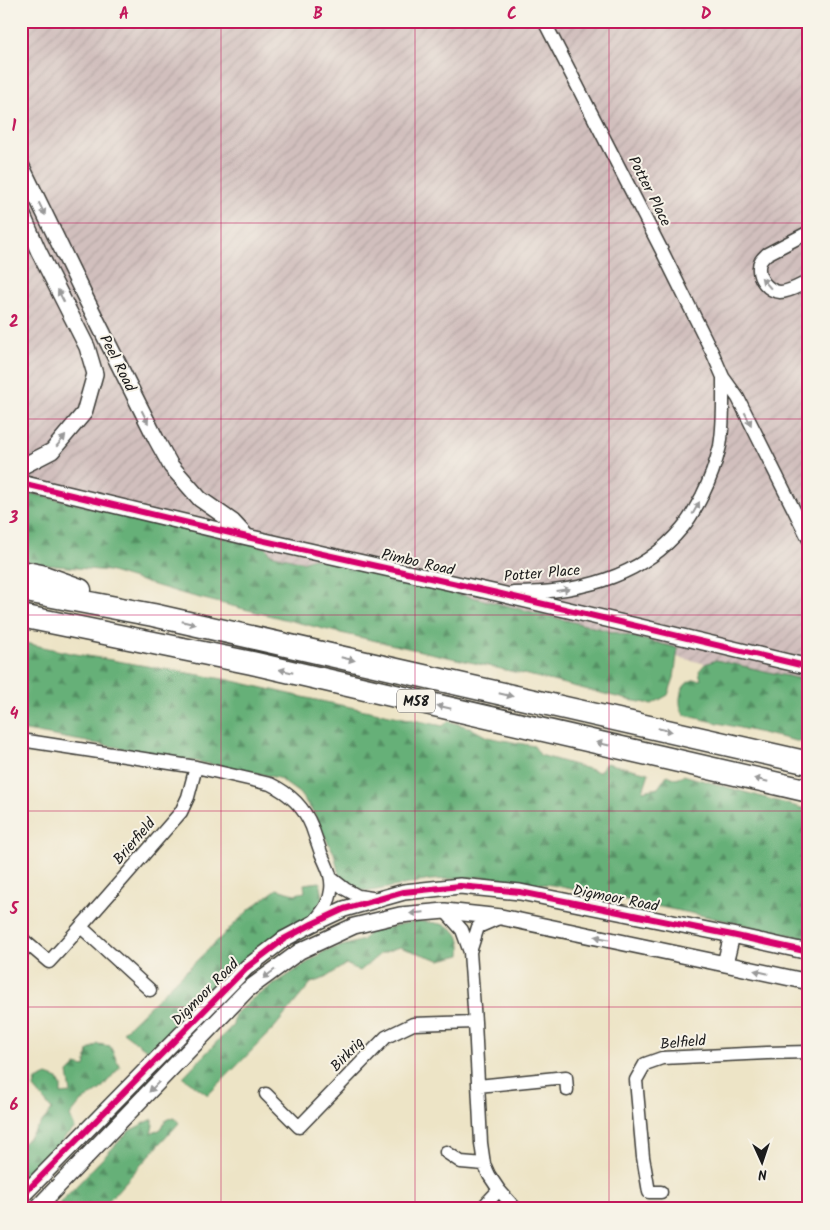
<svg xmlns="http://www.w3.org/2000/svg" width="830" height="1230" font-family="Kalam,sans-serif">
  <defs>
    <pattern id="industrial-furrows" width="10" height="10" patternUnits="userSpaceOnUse" patternTransform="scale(1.25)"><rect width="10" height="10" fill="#d1bfbd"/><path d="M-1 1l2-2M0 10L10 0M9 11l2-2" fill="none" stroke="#b3a4a2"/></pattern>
    <pattern id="forest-firs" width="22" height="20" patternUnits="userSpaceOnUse" patternTransform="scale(1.25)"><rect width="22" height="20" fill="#66b078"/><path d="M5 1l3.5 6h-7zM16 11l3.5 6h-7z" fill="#538e62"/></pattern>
  </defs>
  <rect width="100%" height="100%" fill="#f7f3e8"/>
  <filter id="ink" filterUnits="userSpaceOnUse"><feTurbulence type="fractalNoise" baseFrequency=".02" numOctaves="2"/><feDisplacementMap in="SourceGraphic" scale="10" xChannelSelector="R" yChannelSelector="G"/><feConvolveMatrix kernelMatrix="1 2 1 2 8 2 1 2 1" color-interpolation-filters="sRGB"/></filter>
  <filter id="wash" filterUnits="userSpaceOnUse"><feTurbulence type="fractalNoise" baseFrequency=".0096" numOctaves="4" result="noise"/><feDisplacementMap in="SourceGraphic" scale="20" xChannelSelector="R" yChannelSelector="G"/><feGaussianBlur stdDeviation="1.12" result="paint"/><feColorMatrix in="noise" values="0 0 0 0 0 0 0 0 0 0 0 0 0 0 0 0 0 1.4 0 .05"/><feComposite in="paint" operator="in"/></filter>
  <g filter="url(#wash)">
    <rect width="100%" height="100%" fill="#ede4c6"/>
    <path fill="url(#industrial-furrows)" d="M21,21H809V688L21,503Z"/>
    <path fill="url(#forest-firs)" stroke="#41664a" d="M21,491L267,548L270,554L303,562L313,558L678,648L674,678L668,695L652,704L629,700L532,676L332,631L184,594L108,571L47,565L21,560Z
      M21,642L70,653L229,680L316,700L443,726L448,721L471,728L487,737L534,746L540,755L599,772L606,763L649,773L643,791L658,788L667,775L677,779L683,775L809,810V939L695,914L552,885L485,877L430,880L371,891L358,890L349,884L339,875L334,853L323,833L314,813L299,793L278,778L243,770L21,730Z
      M716,660L809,681V744L684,715C675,702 681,676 701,680L699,671L705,664Z
      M320,882L323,897L316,914L239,966L187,1013L166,1036L148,1051L123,1032L250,909L277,889L295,894L305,892L304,884Z
      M416,921C441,923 464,924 461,955L440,960L399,947L380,954L360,971L346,964L325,978L311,983L274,1028L208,1095L183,1077L233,1025L235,1014L252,999L325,951L363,940L369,932Z
      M98,1044L110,1046L120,1067L100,1090L81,1102L70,1116L75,1128L66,1136L49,1157L21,1184V1142L24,1143L52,1110L34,1088L36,1080L47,1075L58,1079L61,1086V1094L71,1093L68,1073L76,1065L85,1067L88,1051Z
      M174,1117L179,1123L101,1209H54L129,1131L153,1119V1125L151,1134L161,1129L166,1120Z"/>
  </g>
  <g filter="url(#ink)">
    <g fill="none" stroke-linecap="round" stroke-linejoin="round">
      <defs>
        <path id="minor" d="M544,21L661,249L713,354L723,377L738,398L809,540
          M809,232L767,254C763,258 759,261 759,267C758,279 768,291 780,292C790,292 800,285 809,281
          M513,593C577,593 640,579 682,528C690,519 696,507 702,496C710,480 716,463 720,446C724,423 723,400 723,377
          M21,740L196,767L270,784C289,793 304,807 312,827C315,836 318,844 321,853C326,865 333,876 331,890C330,904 321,913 313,923
          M331,878L345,889L358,896L378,899
          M445,911L462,930L470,952L475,1022L481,1143L484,1164L489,1175L499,1190L516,1209
          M81,927L150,990
          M21,938L49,962C94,913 137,862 181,812L188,797L196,767
          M470,952L478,927L501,917
          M478,1086L566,1077L567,1090
          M266,1094L299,1127L386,1037L413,1024L475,1022
          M446,1152L461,1162L484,1164
          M661,1192H649L643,1157L636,1080L645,1064L662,1058L767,1053L809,1052
          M481,1209L499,1190"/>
        <path id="tertiary" d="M21,165L86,299L156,439L171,466L200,499L233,522L247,537
          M21,211L38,250L87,347L95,374L84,413L52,451L21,467
          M21,483L247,537L497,593L809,667
          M725,964L732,935
          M21,1197L246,968L284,939L312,924L344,909L404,892L460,886L520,892L732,935L809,952
          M36,1209L247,990L300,951L354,926L400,915L445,911L501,917L725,964L809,982"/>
        <path id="motorway" d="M21,572L41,576L80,590
          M21,590L153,615L809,763
          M21,616L252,663L809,791"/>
      </defs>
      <use href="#minor" stroke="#3b3a36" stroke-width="15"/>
      <use href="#tertiary" stroke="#3b3a36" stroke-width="18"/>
      <use href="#motorway" stroke="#3b3a36" stroke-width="25"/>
      <use href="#minor" stroke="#fff" stroke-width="12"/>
      <use href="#tertiary" stroke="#fff" stroke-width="15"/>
      <use href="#motorway" stroke="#fff" stroke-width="22"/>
      <defs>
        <path id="cycleway" d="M21,483L247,537L497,593L809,667
          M21,1197L246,968L284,939L312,924L344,909L404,892L460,886L520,892L732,935L809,952"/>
      </defs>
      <use href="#cycleway" stroke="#f7f3e8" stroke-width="9"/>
      <use href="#cycleway" stroke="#d6006c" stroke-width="6"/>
    </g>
    <defs><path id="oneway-solid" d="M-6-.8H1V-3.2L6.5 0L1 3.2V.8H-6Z" transform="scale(1.25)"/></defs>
    <g fill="#999">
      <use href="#oneway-solid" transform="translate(42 209) rotate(64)"/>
      <use href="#oneway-solid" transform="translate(766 283) rotate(-131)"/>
      <use href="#oneway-solid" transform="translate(61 296) rotate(-117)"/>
      <use href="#oneway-solid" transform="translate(145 417) rotate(63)"/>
      <use href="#oneway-solid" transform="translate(748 419) rotate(63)"/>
      <use href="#oneway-solid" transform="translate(61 441) rotate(-50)"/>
      <use href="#oneway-solid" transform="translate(696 508) rotate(-61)"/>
      <use href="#oneway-solid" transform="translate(563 590) rotate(-8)"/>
      <use href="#oneway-solid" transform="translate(189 623) rotate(13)"/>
      <use href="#oneway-solid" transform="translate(348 659) rotate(13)"/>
      <use href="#oneway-solid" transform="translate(286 671) rotate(-167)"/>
      <use href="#oneway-solid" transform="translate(506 695) rotate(13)"/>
      <use href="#oneway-solid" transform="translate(444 707) rotate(-167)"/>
      <use href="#oneway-solid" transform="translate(665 730) rotate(13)"/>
      <use href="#oneway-solid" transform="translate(603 744) rotate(-167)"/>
      <use href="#oneway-solid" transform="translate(761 780) rotate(-167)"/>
      <use href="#oneway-solid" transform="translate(417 913) rotate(175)"/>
      <use href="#oneway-solid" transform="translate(602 938) rotate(-168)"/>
      <use href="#oneway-solid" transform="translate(761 972) rotate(-167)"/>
      <use href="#oneway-solid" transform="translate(269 974) rotate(143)"/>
      <use href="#oneway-solid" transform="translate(154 1087) rotate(134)"/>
    </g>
  </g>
  <path fill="none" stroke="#c2185b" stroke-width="1" stroke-opacity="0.55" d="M221,21V1209M415,21V1209M609,21V1209M21,223H809M21,419H809M21,615H809M21,811H809M21,1007H809"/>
  <g text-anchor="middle" stroke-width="4" stroke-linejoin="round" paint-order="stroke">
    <rect fill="#f7f3e8" stroke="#5e5c59" stroke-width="1" x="397" y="689.5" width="38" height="23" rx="4"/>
    <g font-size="14" font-weight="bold" fill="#1c1c1c">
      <text x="416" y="706">M58</text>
    </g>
    <g font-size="15" fill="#1c1c1c" stroke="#f7f3e8">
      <text transform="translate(650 191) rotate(63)" y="5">Potter Place</text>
      <text transform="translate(118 363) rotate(63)" y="5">Peel Road</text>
      <text transform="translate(418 562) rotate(13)" y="5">Pimbo Road</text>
      <text transform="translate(542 573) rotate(-5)" y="5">Potter Place</text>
      <text transform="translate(134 841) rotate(-49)" y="5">Brierfield</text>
      <text transform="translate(616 898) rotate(11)" y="5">Digmoor Road</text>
      <text transform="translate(205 992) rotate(-45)" y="5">Digmoor Road</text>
      <text transform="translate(683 1042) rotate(-5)" y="5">Belfield</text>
      <text transform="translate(347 1054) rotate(-46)" y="5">Birkrig</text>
    </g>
  </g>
  <rect width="830" height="1230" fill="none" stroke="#f7f3e8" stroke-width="55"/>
  <g transform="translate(762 1162) rotate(177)" stroke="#f7f3e8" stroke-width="4" paint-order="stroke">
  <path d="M0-4L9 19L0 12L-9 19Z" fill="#1c1c1c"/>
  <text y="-8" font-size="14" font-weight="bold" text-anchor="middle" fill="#1c1c1c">N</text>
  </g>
  <rect x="28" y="28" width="774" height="1174" fill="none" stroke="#c2185b" stroke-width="2"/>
  <g font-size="16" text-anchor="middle" font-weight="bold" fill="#c2185b">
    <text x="124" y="19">A</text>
    <text x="318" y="19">B</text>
    <text x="512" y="19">C</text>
    <text x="706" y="19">D</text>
    <text x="14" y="131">1</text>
    <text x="14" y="327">2</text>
    <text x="14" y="523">3</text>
    <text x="14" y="719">4</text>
    <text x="14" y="914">5</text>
    <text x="14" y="1110">6</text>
  </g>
</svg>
